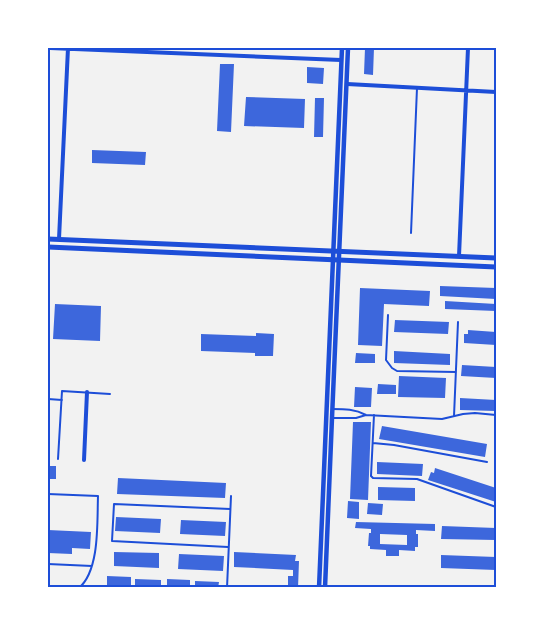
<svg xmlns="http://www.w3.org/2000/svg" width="544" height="635" font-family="'Roboto Condensed',sans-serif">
  <rect width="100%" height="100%" fill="#f2f2f2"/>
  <path fill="#3d67dc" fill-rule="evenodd" d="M365,48H374L373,75L364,74Z
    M220,64H234L231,132L217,131Z
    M307,67L324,68L323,84L307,83Z
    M246,97L305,99L304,128L244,126Z
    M315,98H324L323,137H314Z
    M92,150L146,152L145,165L92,163Z
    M440,286L496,288V299L440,296Z
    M360,288L430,291L429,306L384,304L382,346L358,345Z
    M445,301L496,304V311L445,309Z
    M55,304L101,306L100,341L53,339Z
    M395,320L449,322L448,334L394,332Z
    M468,330L496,332V345L464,343V334H468Z
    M256,333L274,334L273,356H255V353L201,351V334L256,336Z
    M394,351L450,354V365L394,363Z
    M356,353L375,354V363H355Z
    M462,365L496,367V378L461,376Z
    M399,376L446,378L445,398L398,397Z
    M378,384L396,385V394H377Z
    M355,387L372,388L371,407H354Z
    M460,398L496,400V411L460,410Z
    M353,422H371L368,500L350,499Z
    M382,426L487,444L485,457L379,439Z
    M377,462L423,464L422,476L377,474Z
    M48,466H56V479H48Z
    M435,468L496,488V502L428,480L431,472L434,473Z
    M118,478L226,483L225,498L117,494Z
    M378,487L415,488V501L378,500Z
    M348,501L359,502V519L347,518Z
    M368,503L383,504L382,515L367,514Z
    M116,517L161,519L160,533L115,531Z
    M181,520L226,522L225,536L180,534Z
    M356,522L435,524V531L416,530V534H418V547H415V551L399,550V556H386V550L370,549V546H368L369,533H371V529L355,528ZM380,534L407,535V545L380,544Z
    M442,526L496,528V540L441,539Z
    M48,530L91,532L90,549L72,548V554L48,553Z
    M114,552L159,553V568L114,566Z
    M234,552L296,555L295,561H299L298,588H288V576H293V570L234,567Z
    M179,554L224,556L223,571L178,569Z
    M441,555L496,557V570L441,568Z
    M107,576L131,577V588H107Z
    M135,579L161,580V588H135Z
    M167,579L190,580V588H167Z
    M195,581L219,582L218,588H195Z"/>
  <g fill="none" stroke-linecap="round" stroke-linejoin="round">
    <path stroke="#1d4ed8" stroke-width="2" d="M411,233L417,88
      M388,315L386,360L392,368L397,371L456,372
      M48,399L62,400
      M332,409C345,409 355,409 366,415L442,419L463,414L475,413L496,415
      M374,415L371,476L373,478L417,479L496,507
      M454,416L458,322
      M334,418H356L366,415
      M373,443L394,445L487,462
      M58,459L62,391L110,394
      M48,494L98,496C97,522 100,570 79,588
      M228,547L112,541L114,504L230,509
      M48,564L92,566
      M227,588L231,496"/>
    <path stroke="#1d4ed8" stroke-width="4" d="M50,48L341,60
      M347,84L496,92
      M59,239L68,48
      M459,256L468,48
      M84,460L87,392"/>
    <path stroke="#1d4ed8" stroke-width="4.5" d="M319,588L342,48
      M325,588L332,418L348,48"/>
    <path stroke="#1d4ed8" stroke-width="5" d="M48,239L496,258
      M48,247L496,267"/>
  </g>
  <rect width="544" height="635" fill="none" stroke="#ffffff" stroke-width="98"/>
  <rect x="49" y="49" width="446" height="537" fill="none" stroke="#1d4ed8" stroke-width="2"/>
</svg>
